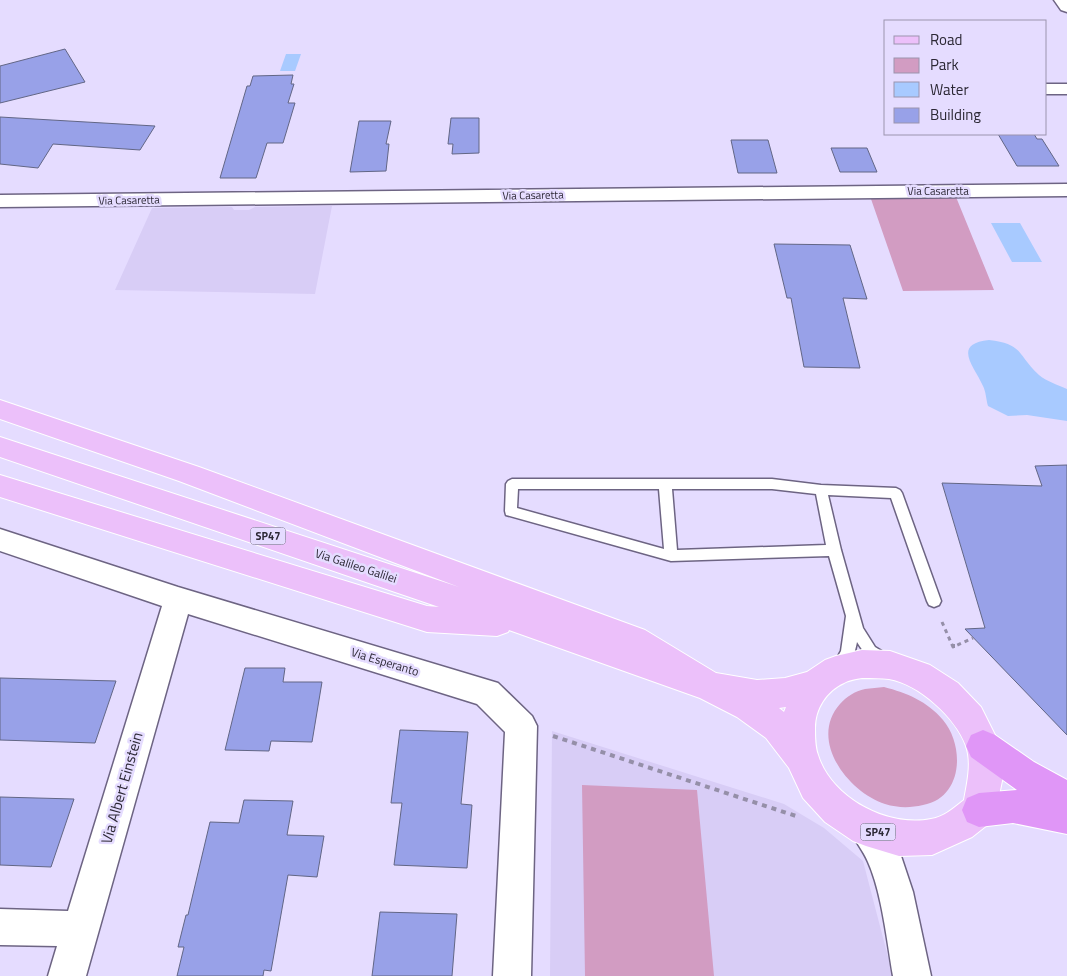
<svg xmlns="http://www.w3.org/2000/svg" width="1067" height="976" font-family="'Titillium Web',sans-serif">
  <rect width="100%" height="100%" fill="#e5dcff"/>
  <path fill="#d8cdf6" d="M332,206L315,294L115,290L152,208L232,207L234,210H249L255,207Z
    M552,731L784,804L824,828L863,861L893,976H550Z"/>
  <path fill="#d29cc2" d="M956,197L994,290L903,291L871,199Z
    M884,687C907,693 927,701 943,720C965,746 963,798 923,805C910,808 898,808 885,804C848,792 808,740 840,704C846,697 855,691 865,689C871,688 878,688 884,687Z
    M582,785L697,790L714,976H585Z"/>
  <path fill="#a8caff" d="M286,54H301L295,71H280Z
    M991,223H1020L1042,262H1012Z
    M989,340C1024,344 1017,355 1039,375C1046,381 1058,385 1067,389V421L1027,415L1008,416L988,406C986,399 986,392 983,386C975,367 951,344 989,340Z"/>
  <path fill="#98a1e8" stroke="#626685" d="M65,49L85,82L0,103V66Z
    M293,75L291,84H294L288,103H295L283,143H267L256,178H220L247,86H250L253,76Z
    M0,117L155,126L140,150L53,144L38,168L0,164Z
    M451,118H479V153L452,154L453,144H448Z
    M359,121H391L386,144H389L386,171L350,172Z
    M998,134H1034L1037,139H1042L1059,166H1017Z
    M731,140H768L777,173H738Z
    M831,148H867L877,172H840Z
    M774,244L850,245L867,299L843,298L860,368L804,367L791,298H787Z
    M1067,465V735L965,629L985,628L942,483L1042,486L1035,466Z
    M245,668H285L283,682H322L312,742L271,741L269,751L225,750Z
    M0,678L116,681L95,743L0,740Z
    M400,730L468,732L461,804L472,805L467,868L394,865L402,803H391Z
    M0,797L74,799L51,867L0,865Z
    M244,800L293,801L287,835L324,836L317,877L288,875L271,971L264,970L263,976H177L184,947H178L186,915H188L210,822L239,823Z
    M380,912L457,914L452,976H372Z"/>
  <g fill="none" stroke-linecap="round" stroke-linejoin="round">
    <defs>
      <path id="lane" d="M512,479H772L821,485L896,488L900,490L902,493L941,601L939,605L934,607L929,605L927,601L891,498L828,495L841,550L863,628L875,647L888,655L890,660L888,665L883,666C870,662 864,653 857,642C855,653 850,669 839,673L834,672L832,667L841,651L846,616L829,556L671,561L506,515L505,511L506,484L508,481ZM518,489H659L664,549L517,508ZM672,489H772L816,494L826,545L677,550Z"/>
      <path id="street" d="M1054,0H1067V12L1061,10Z
        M1046,84H1067V94H1046Z
        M1067,184V196L0,207V195Z
        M0,529L178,587L498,683L532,716L537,726L531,976H493L505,732L477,704L188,614L86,976H48L57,946L0,945V909L68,911L162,606L0,551Z
        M866,811L878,816L895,841L900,853L913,892L931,976H893C887,942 882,893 868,862C863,850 854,840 849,828L854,816Z"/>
      <path id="primary" d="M0,400L199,467L645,630L716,673L757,680L785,678L807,672L825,660L836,656L862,650L890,651L930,665L958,683L981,707L995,735L1000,746L1003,776L996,810L991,822L972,837L932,855L899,856L866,846L853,841L825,822L803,798L789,768L766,738L737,717L700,698L509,630L508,632L497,636L427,632L0,497V475L427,606L439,607L0,457V437L459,587L179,481L0,419ZM862,678C871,678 881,678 889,679C919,684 956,718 966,746C972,763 967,783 964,800C954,808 944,817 931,819C888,828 831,798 818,755C815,747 815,737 815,728C815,709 826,691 844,683C849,680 856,679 862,678ZM786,707L784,712L779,708Z"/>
      <path id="highway" d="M983,730L995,735L1034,762L1067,780V834L1013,823L979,827L967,822L962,810L967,798L979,793L1017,790L971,757L966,746L971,735Z"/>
    </defs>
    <use href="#lane" stroke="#6d6483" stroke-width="3"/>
    <use href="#street" stroke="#6d6483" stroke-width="3"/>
    <use href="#primary" stroke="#fff" stroke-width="2"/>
    <use href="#highway" stroke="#fff" stroke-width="2"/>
    <path stroke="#958fa8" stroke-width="3" stroke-dasharray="4 4" stroke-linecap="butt" d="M942,622L953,647L973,638"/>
    <path stroke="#958fa8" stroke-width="4" stroke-dasharray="5 5" stroke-linecap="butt" d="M953,646H955
      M553,736L796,816"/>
    <use href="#lane" fill="#fff" fill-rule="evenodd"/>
    <use href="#street" fill="#fff" fill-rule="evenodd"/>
    <use href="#primary" fill="#ecc0fa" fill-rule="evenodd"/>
    <use href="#highway" fill="#e096f7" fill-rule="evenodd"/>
  </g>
  <g text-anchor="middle" stroke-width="5" stroke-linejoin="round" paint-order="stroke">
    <g font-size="11" fill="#2c2835" stroke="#e5dcff">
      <text x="938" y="195">Via Casaretta</text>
      <text transform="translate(533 195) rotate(-1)" y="4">Via Casaretta</text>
      <text transform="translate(129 200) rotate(-1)" y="4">Via Casaretta</text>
    </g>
    <g fill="#e5dcff" stroke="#645e72" stroke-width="1">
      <rect x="250.5" y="527.5" width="35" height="17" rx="4"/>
      <rect x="860.5" y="823.5" width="35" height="17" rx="4"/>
    </g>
    <g font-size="11" font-weight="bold" fill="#2c2835">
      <text x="268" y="540">SP47</text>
      <text x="878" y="836">SP47</text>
    </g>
    <g font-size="12" fill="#2c2835" stroke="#e5dcff">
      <text transform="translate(356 566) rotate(18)" y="4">Via Galileo Galilei</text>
      <text transform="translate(385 662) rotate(17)" y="4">Via Esperanto</text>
    </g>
    <g font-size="15" fill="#2c2835" stroke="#e5dcff">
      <text transform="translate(122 788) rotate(-74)" y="5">Via Albert Einstein</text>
    </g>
  </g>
  <rect x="884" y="20" width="162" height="115" fill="#e5dcff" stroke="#9b94ae"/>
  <rect x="894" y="36" width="25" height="8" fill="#ecc0fa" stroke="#9b94ae"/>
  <text x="930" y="45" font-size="15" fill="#2c2835">Road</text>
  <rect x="894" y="58" width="25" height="15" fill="#d29cc2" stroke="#9b94ae"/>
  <text x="930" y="70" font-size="15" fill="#2c2835">Park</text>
  <rect x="894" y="82" width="25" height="15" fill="#a8caff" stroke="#9b94ae"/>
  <text x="930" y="95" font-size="15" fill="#2c2835">Water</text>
  <rect x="894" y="108" width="25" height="15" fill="#98a1e8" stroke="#9b94ae"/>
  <text x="930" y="120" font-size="15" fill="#2c2835">Building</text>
</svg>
